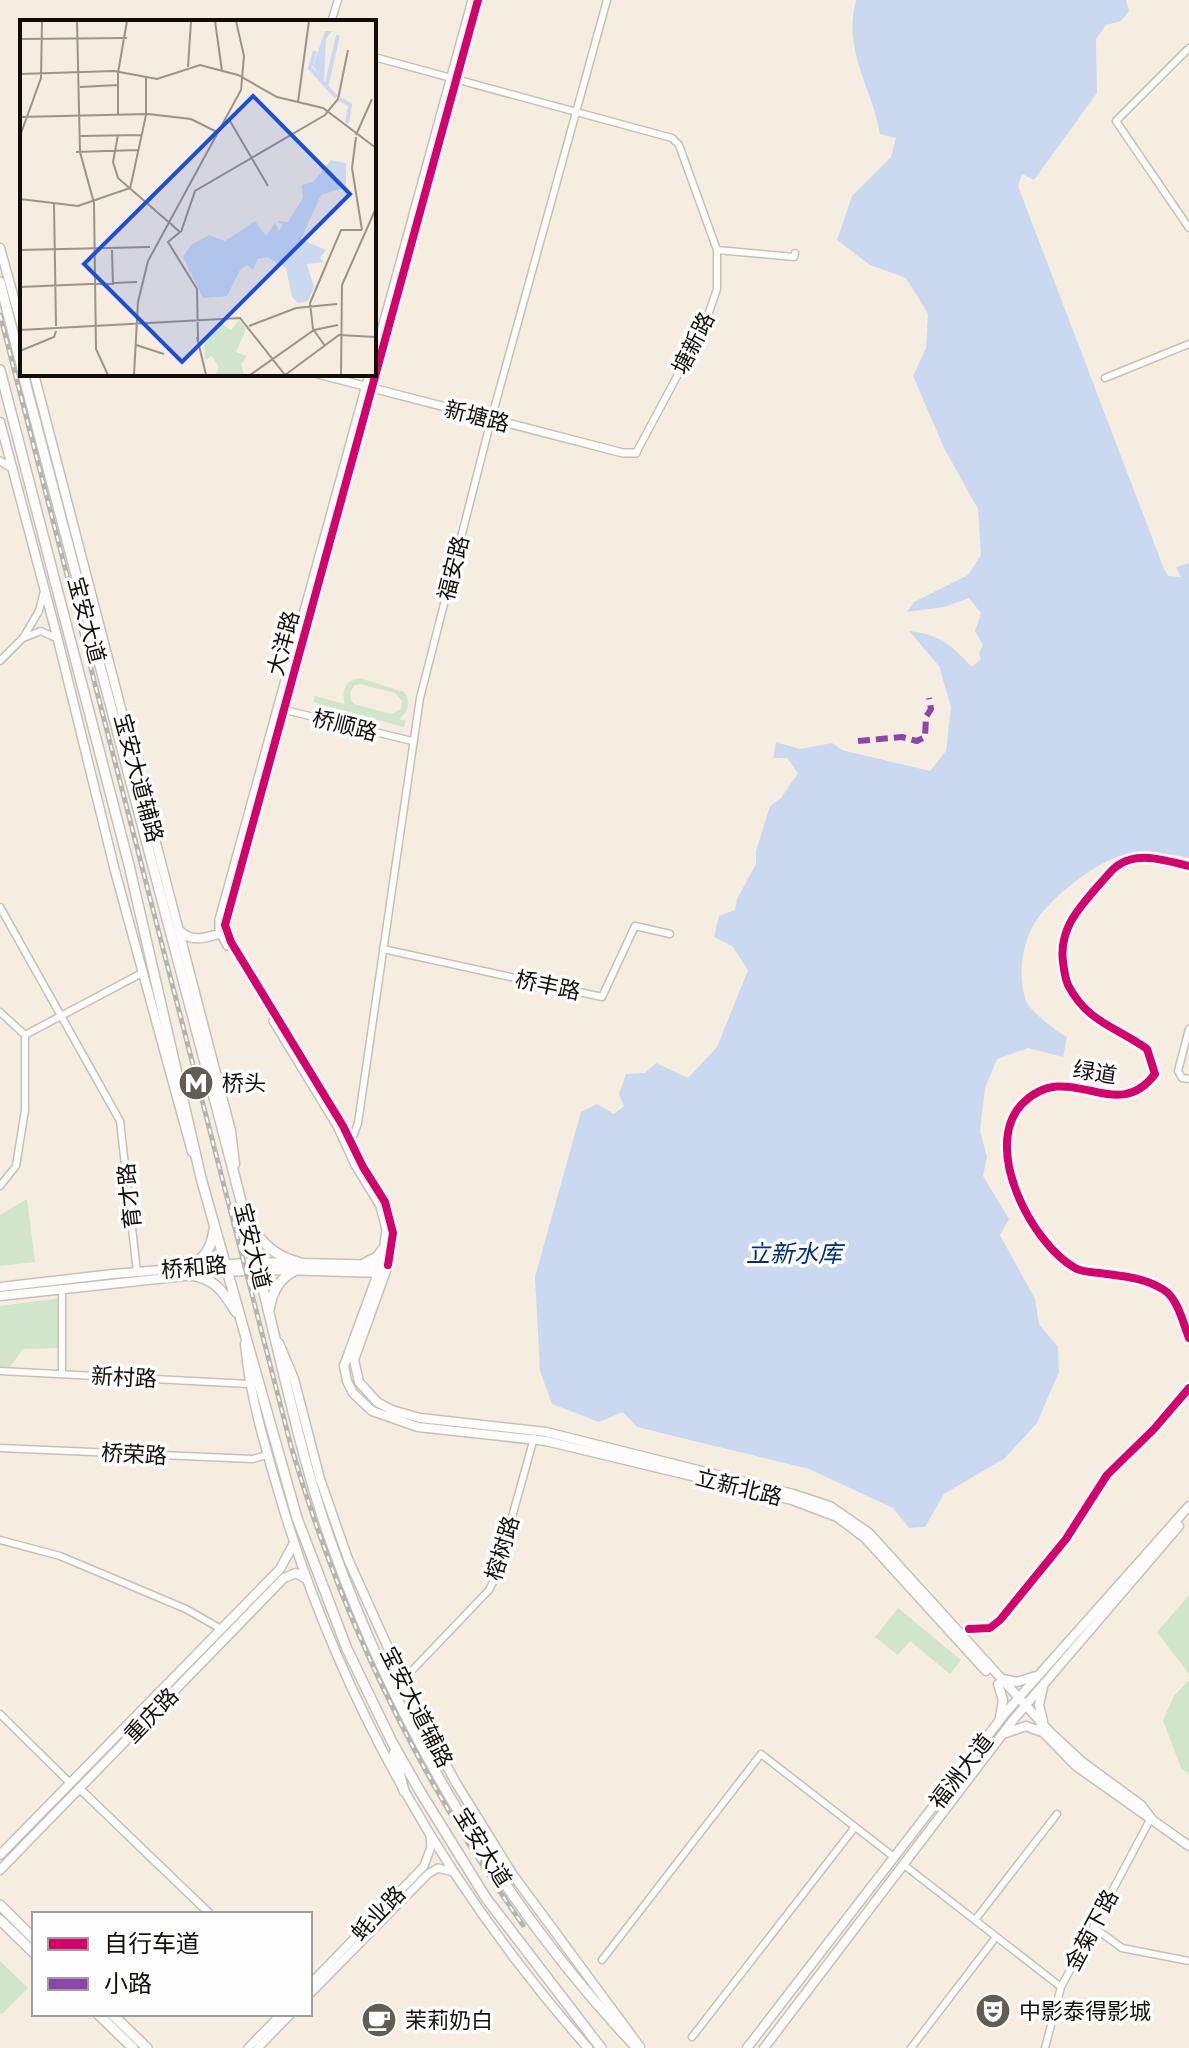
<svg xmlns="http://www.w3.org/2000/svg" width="1189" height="2048" font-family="'Roboto Condensed','Noto Sans SC',sans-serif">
  <rect width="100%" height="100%" fill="#f6ede1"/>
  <path fill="#d1e4cc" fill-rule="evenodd" d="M360,678L404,692C411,702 409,711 399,719L406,721L404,727L313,702L315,696L345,704C341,691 345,680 360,678ZM360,684L395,693L402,701L401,709L391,714L354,704L351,700L350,692L355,685Z
    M27,1199L35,1262L0,1266V1215Z
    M60,1298V1348L23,1349L9,1368L0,1369V1306Z
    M1189,1595V1674L1157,1632Z
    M898,1608L961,1660L950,1674L910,1641L898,1655L875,1637Z
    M1189,1680V1774L1181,1768L1163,1720L1174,1696Z
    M0,1961L28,1988L2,2014L0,2013Z"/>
  <path fill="#cbd9f0" d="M856,0H1126L1129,11L1121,21L1106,25L1096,39L1097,93L1034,180L1022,174L1018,186L1164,569L1168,576L1181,577L1176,567L1189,563V858C1167,853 1131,850 1110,860C1087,870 1053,897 1038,918C1022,940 1017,975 1026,1001C1030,1011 1057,1032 1067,1037L1063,1057L1028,1048L997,1059L985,1088L980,1131L987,1157L983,1176L1009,1219L1000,1235L1035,1299L1039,1324L1058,1347L1059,1372L1037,1423L1005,1458L944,1494L925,1527L909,1528L893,1508L809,1469L637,1427L623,1412L599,1422L552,1404L540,1371L535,1277L581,1112L597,1104L614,1114L624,1106L619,1094L626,1074L645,1073L656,1063L688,1078L717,1047L748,970L732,946L714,937L719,916L735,910L737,899L756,864V851L770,806L781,798L798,773L787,758H773L776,742L800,749L832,743L842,750L930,771L946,751L951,707L939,666L909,631C941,635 950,644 972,667L981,659L979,653L983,645L975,631L981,613L969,598L944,607L907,612L914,602L968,575L981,555L978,509L944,448L913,376L926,348L928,314L906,278L870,265L837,240L852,196L891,157L896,138L880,134C871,84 843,53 856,0Z"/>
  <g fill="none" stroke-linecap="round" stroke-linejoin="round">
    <defs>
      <path id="minor" d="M331,22L338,0
        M1189,48L1116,121L1189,228
        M374,57L672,138L679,145L717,250V289L705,324L636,453
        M717,250L794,257L795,253
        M1105,378L1189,344
        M44,591L39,611L23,638L41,631L56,638
        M0,661L23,638
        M281,709L412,741
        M0,907L120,1121L137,1272
        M383,949L602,997L635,926L670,934
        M0,1012L25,1035L142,973
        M1189,1029L1178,1071L1182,1078L1189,1079
        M348,1140L354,1134L358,1123L420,698L491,420L607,0
        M0,1186L16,1166L25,1110V1035
        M0,1371L249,1384
        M62,1374V1288
        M0,1448L253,1459L267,1455
        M0,1540L60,1556L186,1609L221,1629
        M402,1681L489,1590L495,1578L534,1438
        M0,1714L70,1783
        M904,1865L1061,1987
        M975,1920L1057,1814
        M1093,1927L1122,1948L1189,1961
        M602,1960L761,1754L894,1857
        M692,2037L855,1827
        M911,2048L996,1937
        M1045,2048L1061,1987L1151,1818"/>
      <path id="tertiary" d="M374,357L472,0
        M318,374L623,453H636
        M0,461L12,468
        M227,946L219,930V920L369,374
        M273,1021L337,1126L355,1165L380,1206L386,1230L381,1265
        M388,1265L393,1233L385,1202L363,1167L343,1126L231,942L225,925L478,0
        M79,1788L210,1914
        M310,1984L424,1866L431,1847L430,1835
        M310,1994L428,1874L438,1868L453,1872
        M248,2048L281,2014
        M258,2048L291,2014"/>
      <path id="secondary" d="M0,248L22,327
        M34,374L231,1131L235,1164
        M0,422L58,640L115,871L192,1152
        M179,930C193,945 209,936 226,932
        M364,1263L376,1257L385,1246
        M381,1265L344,1366L347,1381L353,1393L372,1411L418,1427L546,1441L792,1500L837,1517L865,1538L986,1671
        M0,1287L113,1274L257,1262L388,1265L354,1360L359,1382L377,1402L392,1410L420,1418L546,1432L793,1494L830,1506L869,1533L1050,1732L1081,1761L1141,1805L1151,1818
        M0,1296L222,1272L280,1270L382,1273
        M279,1343L294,1379L320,1479L348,1559L417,1712L456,1783L513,1875L640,2047
        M245,1344C250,1397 265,1446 280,1497C340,1702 447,1888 588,2048
        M1003,1679L1017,1682L1036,1676
        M998,1684L1003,1700L1000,1717
        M1043,1687L1039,1705L1043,1721
        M1039,1728L1076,1766L1189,1846
        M1006,1733L1026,1726L1042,1732
        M0,1855L280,1569L293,1545
        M0,1870L284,1578L296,1573L306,1579
        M747,2048L1006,1712L1189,1506
        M764,2048L1014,1719L1179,1526"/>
      <path id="primary" d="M0,282L22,369
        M0,370L129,865L201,1178L297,1518L347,1649L392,1742L421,1793L486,1898L601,2048
        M23,374C85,617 150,859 215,1101C235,1177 255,1253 273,1330C291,1403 307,1477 333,1548C398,1729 505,1909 637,2048
        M252,1226C262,1244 277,1257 298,1262
        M185,1268C204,1260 211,1250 214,1230
        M188,1275C214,1277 223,1291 236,1312
        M269,1310C272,1292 279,1278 296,1270
        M394,1753L404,1791
        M0,1905L34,1939
        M0,1920L34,1953
        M98,2014L133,2048
        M112,2014L147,2048"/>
    </defs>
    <use href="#minor" stroke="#c7c0b7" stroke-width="9"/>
    <use href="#tertiary" stroke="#c7c0b7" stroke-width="10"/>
    <use href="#secondary" stroke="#c7c0b7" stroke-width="11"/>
    <use href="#primary" stroke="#c7c0b7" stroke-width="12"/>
    <use href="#minor" stroke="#fefcfa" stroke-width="6"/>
    <use href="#tertiary" stroke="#fefcfa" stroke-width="7"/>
    <use href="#secondary" stroke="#fefcfa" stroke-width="8"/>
    <use href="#primary" stroke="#fefcfa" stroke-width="9"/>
    <defs>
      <path id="rail" d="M0,315L291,1446C341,1618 419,1779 523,1925"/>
    </defs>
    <use href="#rail" stroke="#b6b4b1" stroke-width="5"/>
    <use href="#rail" stroke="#fefefe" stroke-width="2" stroke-dasharray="6" stroke-linecap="butt"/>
    <path stroke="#8e44ad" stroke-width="6" stroke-dasharray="12 6" stroke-linecap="butt" d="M858,741L902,737L917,741L925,737L926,717L931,709L929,698"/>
    <defs>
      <path id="cycleway" d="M1189,866C1170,862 1149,854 1129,860C1114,864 1107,877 1097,887C1077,910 1059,930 1063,962C1064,970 1065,978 1068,985C1087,1022 1116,1027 1147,1049L1155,1074C1115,1127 1069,1056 1022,1104C981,1147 1032,1244 1075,1268C1082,1272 1091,1272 1099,1273C1121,1276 1144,1277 1164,1290C1178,1299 1183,1323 1189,1338
        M388,1265L393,1233L385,1202L363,1167L343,1126L231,942L225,925L478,0
        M969,1629L990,1628L1000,1620L1066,1539L1107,1475L1154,1429L1189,1388"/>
    </defs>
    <use href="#cycleway" stroke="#fefefe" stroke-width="13"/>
    <use href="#cycleway" stroke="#d6006c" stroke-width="8"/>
  </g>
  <defs>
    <symbol id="metro-disc" viewBox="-11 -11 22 22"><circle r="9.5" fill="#625c53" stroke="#fefefe"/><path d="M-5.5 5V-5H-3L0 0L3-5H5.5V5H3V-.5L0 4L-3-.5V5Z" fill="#fff"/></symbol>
    <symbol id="theatre-disc" viewBox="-11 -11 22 22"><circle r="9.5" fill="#625c53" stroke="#fefefe"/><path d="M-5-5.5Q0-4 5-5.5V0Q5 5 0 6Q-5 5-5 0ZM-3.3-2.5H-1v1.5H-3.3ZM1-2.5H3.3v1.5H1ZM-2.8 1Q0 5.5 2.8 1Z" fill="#fff"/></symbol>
    <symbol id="cafe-disc" viewBox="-11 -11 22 22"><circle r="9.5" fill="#625c53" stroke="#fefefe"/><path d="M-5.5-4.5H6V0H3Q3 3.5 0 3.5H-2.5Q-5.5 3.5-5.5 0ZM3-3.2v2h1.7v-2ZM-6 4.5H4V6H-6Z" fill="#fff"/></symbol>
  </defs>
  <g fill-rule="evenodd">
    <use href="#metro-disc" x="176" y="1063" width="40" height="40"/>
    <use href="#theatre-disc" x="973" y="1991" width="40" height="40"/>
    <use href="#cafe-disc" x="359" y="2000" width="40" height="40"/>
  </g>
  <g text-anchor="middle" stroke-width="7" stroke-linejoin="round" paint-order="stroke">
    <g font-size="22" fill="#130e07" stroke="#fefefe">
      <text transform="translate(693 343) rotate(-63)" y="8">塘新路</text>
      <text transform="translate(477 416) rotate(14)" y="8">新塘路</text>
      <text transform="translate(453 568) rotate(-76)" y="8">福安路</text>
      <text transform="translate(87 620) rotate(75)" y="8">宝安大道</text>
      <text transform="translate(283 643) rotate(-75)" y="8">大洋路</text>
      <text transform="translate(345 725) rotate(14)" y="8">桥顺路</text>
      <text transform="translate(139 778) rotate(75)" y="8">宝安大道辅路</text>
      <text transform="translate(548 985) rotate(12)" y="8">桥丰路</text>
      <text transform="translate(1095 1072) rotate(9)" y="8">绿道</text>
      <text transform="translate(129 1196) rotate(-96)" y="8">育才路</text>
      <text transform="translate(253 1246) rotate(76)" y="8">宝安大道</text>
      <text transform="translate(194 1267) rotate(-5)" y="8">桥和路</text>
      <text transform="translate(124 1377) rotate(3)" y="8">新村路</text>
      <text transform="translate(134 1454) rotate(3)" y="8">桥荣路</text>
      <text transform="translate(739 1487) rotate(14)" y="8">立新北路</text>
      <text transform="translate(502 1548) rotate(-73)" y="8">榕树路</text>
      <text transform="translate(417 1707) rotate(63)" y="8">宝安大道辅路</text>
      <text transform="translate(151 1715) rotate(-46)" y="8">重庆路</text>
      <text transform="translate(961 1771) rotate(-52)" y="8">福洲大道</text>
      <text transform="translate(483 1847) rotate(58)" y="8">宝安大道</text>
      <text transform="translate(378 1913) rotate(-46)" y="8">蚝业路</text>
      <text transform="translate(1091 1930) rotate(-62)" y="8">金菊下路</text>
    </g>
    <g font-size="22" fill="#130e07" stroke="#fefefe" text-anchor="start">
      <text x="222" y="1091">桥头</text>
      <text x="1019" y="2019">中影泰得影城</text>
      <text x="405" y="2028">茉莉奶白</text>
    </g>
    <g font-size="24" font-style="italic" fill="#002f73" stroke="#fefefe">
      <text x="794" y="1262">立新水库</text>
    </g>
  </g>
  <g transform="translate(20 20)">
    <rect width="356" height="356" fill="#f6ede1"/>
    <path d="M219,300L226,309L216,332L227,336L221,344L224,355L196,354L199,347L192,336L185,340L184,319L199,302L211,310Z" fill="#d1e4cc"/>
    <path d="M305,11H312L306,19L304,63L293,46ZM311,140L326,143V167L301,175L281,219L306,230L300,238L304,242L287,244L294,267L288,281L278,283L272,277L266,248L247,237L238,239L233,250L227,245L220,250L207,276L183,278L163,237L171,225L189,215L205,221L235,201L246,216L255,203L259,211L263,205L257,201L268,202L283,178L282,165L294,161Z" fill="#cbd9f0"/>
    <path fill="none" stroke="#cbd9f0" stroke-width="4" d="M295,31L290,48L316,77M306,68L318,15M320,79L330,85L327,103"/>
    <path fill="none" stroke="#9b948a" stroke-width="2" d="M57,1L60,132L74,183L76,329L88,355M195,1L202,51M0,19L107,18M168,47L171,1M98,53V95M98,53L107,1M0,54L94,51L137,59L180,45L218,55L257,77L303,88L356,128M356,63V112M60,67L98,65M278,82L289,1M0,97L128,94L171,99L197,112M210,101L248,166M98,115L93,142L98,158L160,212L148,222L177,269L178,320M336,115L352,79M0,116L21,58L22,1M60,116L122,115M336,117L332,148L342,210M56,132L118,130M110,169L126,95V57M0,179L58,186L110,168M34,184L36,306M161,212L175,171L305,95L318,79L328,30M0,230L130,227M92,230L93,265M0,267L117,262M229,306L276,288L317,284M0,310L220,298L265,355M177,317L186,355M116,325L144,334M305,326L293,309L290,283L321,210H342M0,331L34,317L36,311M114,355L118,282L128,241L221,70L224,36L216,1M230,355L294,310L318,305M265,355L319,315L356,317M321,355L322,265L356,188"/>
    <path fill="#1d4ed8" fill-opacity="0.15" stroke="#1d4ed8" stroke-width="4" d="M233,76L330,174L162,342L64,244Z"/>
    <rect width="356" height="356" fill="none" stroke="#130e07" stroke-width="4"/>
  </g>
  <rect x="32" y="1912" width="280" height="104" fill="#fefefe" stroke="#a09e9b" stroke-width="2"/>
  <rect x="48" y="1938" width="40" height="12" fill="#d6006c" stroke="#a09e9b" stroke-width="2"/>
  <text x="104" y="1952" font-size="24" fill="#130e07">自行车道</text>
  <rect x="48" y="1978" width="40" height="12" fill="#8e44ad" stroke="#a09e9b" stroke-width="2"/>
  <text x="104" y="1992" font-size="24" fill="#130e07">小路</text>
</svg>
